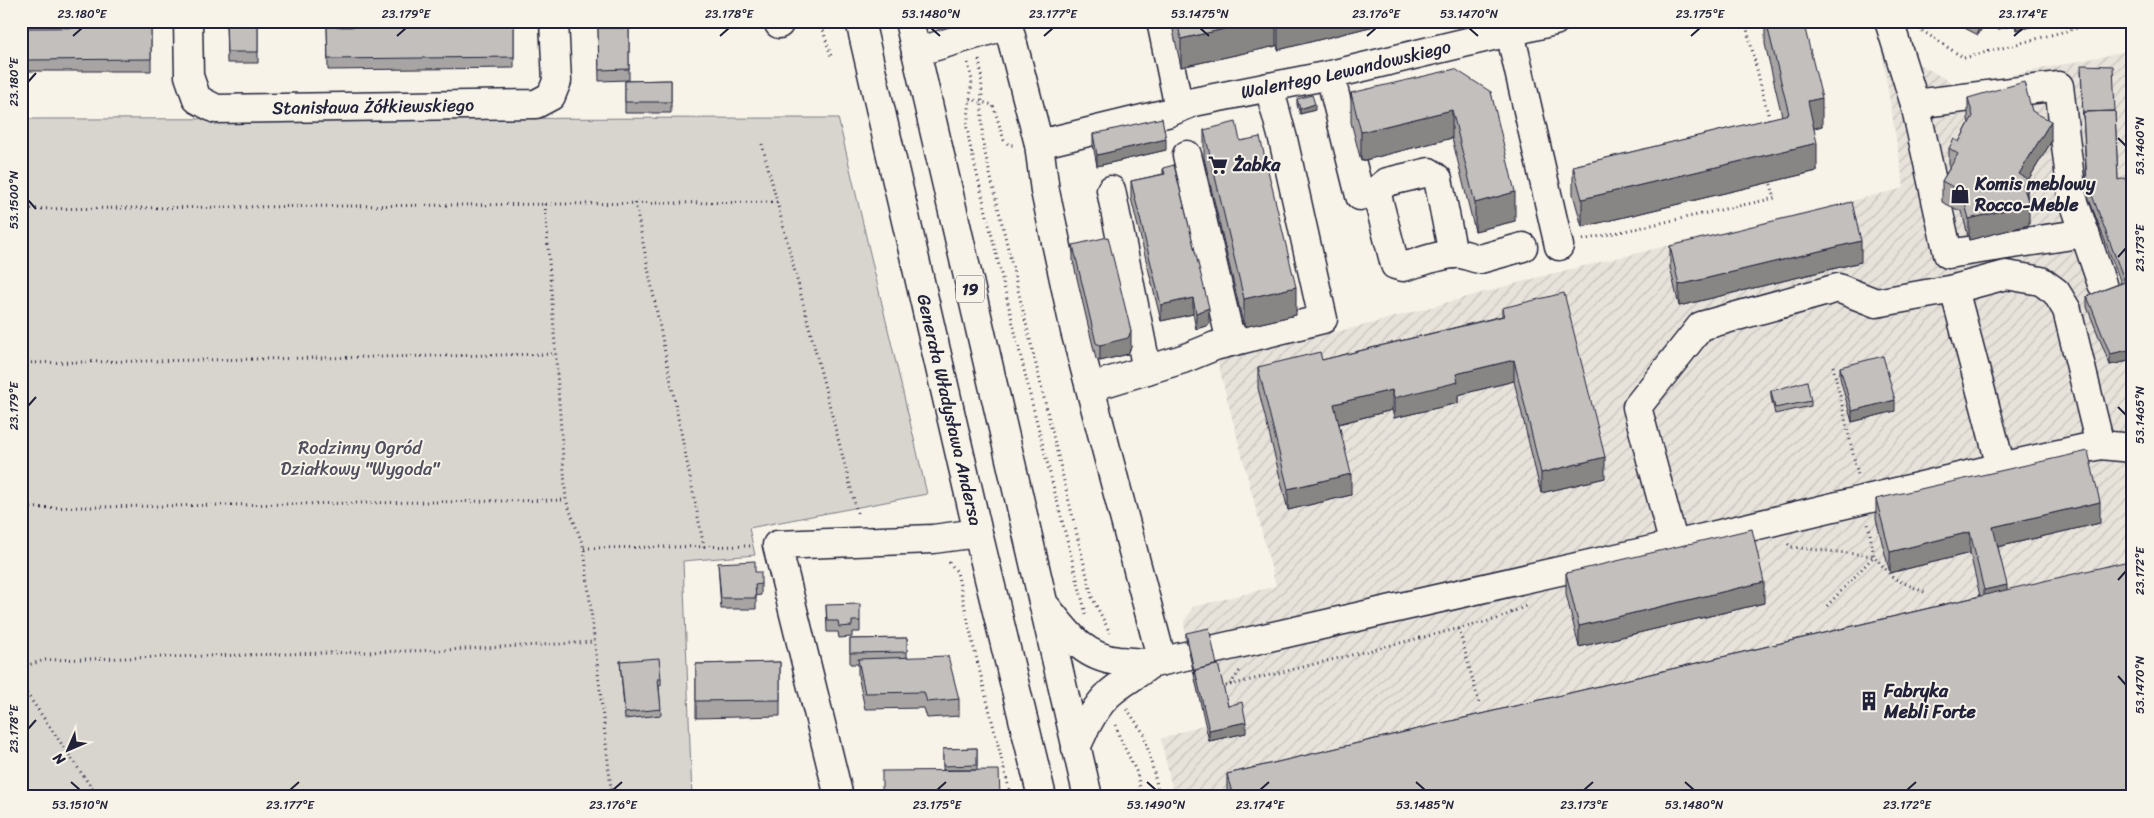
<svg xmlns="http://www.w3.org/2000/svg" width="2154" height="818" font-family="Sriracha,sans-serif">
  <defs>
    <pattern id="industrial-furrows" width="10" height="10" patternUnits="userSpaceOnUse" patternTransform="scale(1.25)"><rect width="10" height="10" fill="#e7e3db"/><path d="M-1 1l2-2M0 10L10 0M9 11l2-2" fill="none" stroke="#c6c2bd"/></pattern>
  </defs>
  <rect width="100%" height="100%" fill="#f7f3e8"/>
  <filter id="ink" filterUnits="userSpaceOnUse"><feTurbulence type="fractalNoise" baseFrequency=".02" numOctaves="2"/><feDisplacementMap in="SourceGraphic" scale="10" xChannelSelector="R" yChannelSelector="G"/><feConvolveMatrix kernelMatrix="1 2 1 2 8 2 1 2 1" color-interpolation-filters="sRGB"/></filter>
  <g filter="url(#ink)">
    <path fill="url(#industrial-furrows)" d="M1905,41L1917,63L1958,86L2133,50V797H1174L1161,739L1205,724L1186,639L1184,622L1193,607L1276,586L1217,360L1373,323L1543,276L1904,188L1881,47Z"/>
    <path fill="#d8d5cf" stroke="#7d7c85" d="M838,118L927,494L749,528L755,555L683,561L692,797H21V119Z"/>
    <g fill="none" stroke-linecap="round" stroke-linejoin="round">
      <defs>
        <g id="minor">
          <path id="s1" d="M188,21L189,76L197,99L216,109L536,104L551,96L557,81L554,21"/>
          <path d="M778,21L779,24"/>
          <path d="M1007,21L1039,144"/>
          <path d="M1161,21L1179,108"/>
          <path d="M1889,21L1915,104L1948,254L2085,233"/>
          <path d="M1510,32L1559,246"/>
          <path d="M916,52L1008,25"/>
          <path d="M1330,75L1360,196L1376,191L1395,265L1403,267C1418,263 1446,252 1461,254C1467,255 1472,258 1480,259L1523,247"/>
          <path d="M1915,104L2059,86L2072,196L2102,284"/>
          <path d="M1187,155L1231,342"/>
          <path d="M1111,190L1147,370"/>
          <path d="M1376,191L1387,182L1429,172L1438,179L1453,254"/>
          <path d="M1954,289L2006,275L2041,281L2056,292L2067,310L2100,445"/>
          <path d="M1091,387L1183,359L1215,346L1323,319L1283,139L1269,87"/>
          <path d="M2001,467L2100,445L2133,448"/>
          <path id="s2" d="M1162,661L1075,331L1045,191L1039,144L1167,113L1194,102L1330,75L1555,21"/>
          <path d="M1150,664L1674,545L2001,467L1954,289L1876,303L1838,288L1701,326L1637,407L1674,545"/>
          <path d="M839,797L777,545L933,539L978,533"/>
        </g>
        <g id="highway">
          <path id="s3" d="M860,21L978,533L1042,797"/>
          <path d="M909,21L1088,797"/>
          <path d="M1047,608C1068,634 1083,657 1118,661C1129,662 1139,662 1150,664"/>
          <path d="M1076,748C1084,729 1094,708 1109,694C1121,683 1137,675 1150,664"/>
        </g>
      </defs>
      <use href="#minor" stroke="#22223b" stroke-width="31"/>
      <use href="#highway" stroke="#22223b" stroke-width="31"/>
      <path stroke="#22223b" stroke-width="3" stroke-dasharray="1 4" stroke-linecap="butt" d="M820,21L831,56
        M1745,21L1770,122
        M1918,28L1964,58L2081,27L2089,21
        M979,60C985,89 979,119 984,149L1092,597L1110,633
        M968,63L972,80L967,128L969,141L1033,407L1086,614
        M970,99L993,105L1004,140L1009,145H1014
        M762,144L858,516
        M635,203L704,547
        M545,204L566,500L584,548L612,797
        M21,209L777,202
        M1583,240L1775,198L1770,182
        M21,363L556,354
        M1833,366L1858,475
        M21,508L566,500
        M1788,544L1791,547L1874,556L1893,578L1926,593
        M584,548L753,546
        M949,562L957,572L974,648L1011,797
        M1827,606L1874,556L1868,523
        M1459,629L1479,703
        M21,667L45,660L446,650L595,642
        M21,685L98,797
        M1230,685L1497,619L1526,606
        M1221,687L1230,685L1241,669
        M1127,709L1144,734L1160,797
        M1116,725L1119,736L1137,773L1142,797
        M579,797L612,796"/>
      <use href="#minor" stroke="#f7f3e8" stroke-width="28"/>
      <use href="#highway" stroke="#f7f3e8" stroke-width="28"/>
    </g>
    <path fill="#a7a4a3" stroke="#22223b" d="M226,21H258V63H227Z
      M1171,21H1374V26L1278,50L1277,45L1276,46L1181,67Z
      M1765,21H1803L1822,126L1814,128L1817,171L1582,227L1573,194V166L1782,116L1765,44Z
      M1943,21H2036L2030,23V27L2016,30L2015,25L1998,29L1997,25L1983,26L1978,35L1955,23L1952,27Z
      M514,25V68L328,70L327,27Z
      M151,27V71H26V28Z
      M598,28H629V80L599,81Z
      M2081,71L2115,111L2118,180L2133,199V360L2110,365L2087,307V296L2121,283L2087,194Z
      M671,80V113H625V81Z
      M1491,92L1515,221L1475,231L1452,138L1361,161L1351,122V93Z
      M1968,98L2032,111L2051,142L2027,182V197L2029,225L1969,240L1962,212L1942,202V181L1949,169V148L1959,142L1969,123L1968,119Z
      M1297,99L1315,110L1300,114L1297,105Z
      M1204,130L1240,141L1296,315L1244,327L1204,158Z
      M1093,134L1166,150L1097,166L1093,145Z
      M1163,168L1209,325L1196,329L1193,314L1161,321L1131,198V181L1163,174Z
      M1073,245L1131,347L1128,354L1100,361L1096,359L1073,261Z
      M1670,246L1861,262L1679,306L1670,267Z
      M1502,308L1605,478L1541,493L1514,381L1458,395V403L1394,418L1392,410L1339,424L1351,495L1288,510L1258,388V367L1322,360L1502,316Z
      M1840,367L1895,411L1852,422L1840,378Z
      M1771,391L1811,401V406L1775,414L1771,397Z
      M1876,499L2100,523L1998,547L2007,590L2133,797H1229L1227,790V774L1980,596L1970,553L1890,573L1876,519Z
      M718,563L755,572L761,584V595L756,596V609H721Z
      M1566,573L1764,603L1579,647L1566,594Z
      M826,605L860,621V632H852V637L839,638L838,632H827Z
      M1186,633L1217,665L1228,706L1246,733L1209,741L1186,639Z
      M907,638V657L959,699V716L927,718L924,708L865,709L858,675V664H850V639Z
      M620,661L661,679V685H659L661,715L625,719Z
      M780,662V716L696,718V664Z
      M977,748V770H943V749Z"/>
    <path fill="#888684" stroke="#22223b" d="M1259,21H1276V46L1181,67V39Z
      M1278,21H1374V26L1278,50Z
      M1952,21H1955V23L1952,27Z
      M1978,21H1983V26L1978,35Z
      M1998,21H2015V25L1998,29Z
      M2016,21H2036L2030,23V27L2016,30Z
      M1822,98V126L1808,130V101Z
      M1315,104V110L1300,114V109Z
      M1452,110V138L1361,161V132Z
      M2051,121V142L2027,182V199L2019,174Z
      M1166,139V150L1097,166V155Z
      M1817,143V171L1582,227V199Z
      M1515,192V221L1475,231V203Z
      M2029,204V225L1969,240V219Z
      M1861,241V262L1679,306V285Z
      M1296,287V315L1244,327V299Z
      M1193,298V314L1161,321V305Z
      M1209,308V325L1196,329V313Z
      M1131,331V347L1128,354L1100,361V345Z
      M2133,349V360L2110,365V354Z
      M1514,360V381L1458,395V403L1394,418V398L1456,374Z
      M1392,390V410L1334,425V404Z
      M1895,400V411L1852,422V411Z
      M1605,457V478L1541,493V473Z
      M1351,474V495L1288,510V489Z
      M2100,502V523L1993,548V527Z
      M1970,532V553L1890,573V552Z
      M1764,582V603L1579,647V626Z
      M2007,585V606L1984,611V590Z
      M1246,722V733L1209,741V730Z"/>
    <path fill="#c2bfbd" stroke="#22223b" d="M226,21H258V52H227Z
      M1177,21H1259L1181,39Z
      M1766,21H1803L1822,98L1808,101L1817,143L1582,199L1573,166L1789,114Z
      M514,25V57L328,59L327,27Z
      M151,27V59L26,60V28Z
      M598,28H629V69L599,70Z
      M2081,65L2113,66L2115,111L2083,112V117Z
      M1455,69L1491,92L1515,192L1475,203L1452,110L1361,132L1351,93Z
      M671,80V102H625V81Z
      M2024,82L2032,111L2051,121L2019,174L2027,179L2023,185L2029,204L1969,219L1962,192L1942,181L1958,154L1949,148L1954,139L1959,142L1973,116L1968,98Z
      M1312,95L1315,104L1300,109L1297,99Z
      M2115,111L2118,180L2125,178L2133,199V349L2110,354L2087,296L2125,282L2087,182L2083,112Z
      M1162,118L1166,139L1097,155L1093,134Z
      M1236,122L1240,141L1260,137L1296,287L1244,299L1204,130Z
      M1174,165L1209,308L1196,313L1193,298L1161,305L1131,181L1165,174L1163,168Z
      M1852,202L1861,241L1679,285L1670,246Z
      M1108,237L1131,331L1128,338L1100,345L1096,343L1073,245Z
      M1564,293L1605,457L1541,473L1514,360L1456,374L1458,382L1394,398L1392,390L1334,404L1351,474L1288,489L1258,367L1320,352L1322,360L1504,316L1502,308Z
      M1883,356L1895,400L1852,411L1840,367Z
      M1807,381L1811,401L1775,408L1771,391Z
      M2088,451L2100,502L1993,527L2007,585L1984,590L1970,532L1890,552L1876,499Z
      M1752,529L1764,582L1579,626L1566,573Z
      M2133,560V797H1233L1227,774Z
      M755,561V572H761V584L755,585L756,598H721L718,563Z
      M860,604V621H852V626L839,627L838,621H827L826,605Z
      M1209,628L1217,665L1195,670V675L1186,633Z
      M907,638V652L850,653V639Z
      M948,656L959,699L927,702L924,692L865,693L858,659Z
      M659,658L661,679H658L661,709L625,713L620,661Z
      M780,662V700L696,701V664Z
      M1218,664L1228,706L1242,702L1246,722L1209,730L1195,670Z
      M977,748V765L943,766V749Z
      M999,770L1000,797H882V771Z"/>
  </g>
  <path fill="none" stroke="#22223b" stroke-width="2" d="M931,28L940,36M1200,28L1209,36M1469,28L1478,36M73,36L82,28M397,36L406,28M720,36L729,28M1044,36L1053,28M1367,36L1376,28M1691,36L1700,28M2014,36L2023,28M28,82L36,73M2118,138L2126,146M28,200L36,209M2118,257L2126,248M28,406L36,397M2118,407L2126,415M2118,580L2126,571M2118,676L2126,685M28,729L36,720M71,782L80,790M1147,782L1156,790M1416,782L1425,790M1685,782L1694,790M290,790L299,782M613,790L622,782M937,790L946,782M1260,790L1269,782M1584,790L1593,782M1907,790L1916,782"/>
  <defs>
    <symbol id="supermarket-bare" viewBox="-9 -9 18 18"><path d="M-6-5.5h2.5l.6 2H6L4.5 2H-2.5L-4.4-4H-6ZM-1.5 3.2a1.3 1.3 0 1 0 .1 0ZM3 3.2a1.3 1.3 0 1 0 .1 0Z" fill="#22223b" stroke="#f7f3e8" stroke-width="2.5" paint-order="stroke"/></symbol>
    <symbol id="shop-bare" viewBox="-9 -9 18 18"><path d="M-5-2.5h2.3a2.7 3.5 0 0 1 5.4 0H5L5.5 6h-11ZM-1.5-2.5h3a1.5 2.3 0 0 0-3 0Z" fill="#22223b" stroke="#f7f3e8" stroke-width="2.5" paint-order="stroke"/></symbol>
    <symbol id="building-bare" viewBox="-9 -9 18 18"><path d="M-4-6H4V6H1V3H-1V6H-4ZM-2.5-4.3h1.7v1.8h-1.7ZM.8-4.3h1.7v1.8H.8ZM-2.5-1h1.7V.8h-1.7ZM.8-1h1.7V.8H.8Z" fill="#22223b" stroke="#f7f3e8" stroke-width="2.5" paint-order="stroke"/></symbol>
  </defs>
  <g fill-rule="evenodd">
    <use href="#supermarket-bare" x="1204" y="151" width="28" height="28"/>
    <use href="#shop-bare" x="1946" y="180" width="28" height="28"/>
    <use href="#building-bare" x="1855" y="687" width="28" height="28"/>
  </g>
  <g text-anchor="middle" stroke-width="4" stroke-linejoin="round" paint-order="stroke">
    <rect fill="#f7f3e8" stroke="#62616f" stroke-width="1" x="956" y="275.5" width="28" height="27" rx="4"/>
    <g font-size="16" font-weight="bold" fill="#22223b">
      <text x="970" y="295">19</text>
    </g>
    <g font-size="18" fill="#22223b" stroke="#f7f3e8">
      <text dy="6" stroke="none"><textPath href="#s2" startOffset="848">Walentego Lewandowskiego</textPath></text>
      <text dy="6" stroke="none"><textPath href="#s1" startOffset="258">Stanisława Żółkiewskiego</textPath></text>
      <text dy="6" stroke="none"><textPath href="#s3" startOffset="399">Generała Władysława Andersa</textPath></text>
    </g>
    <g font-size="18" font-weight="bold" fill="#22223b" stroke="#f7f3e8" text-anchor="start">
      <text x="1233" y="171">Żabka</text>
      <text x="1975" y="190">Komis meblowy<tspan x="1975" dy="21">Rocco-Meble</tspan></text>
      <text x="1884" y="697">Fabryka<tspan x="1884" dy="21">Mebli Forte</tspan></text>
    </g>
    <g font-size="18" fill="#504f60" stroke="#f7f3e8">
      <text x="360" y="454">Rodzinny Ogród<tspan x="360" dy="21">Działkowy "Wygoda"</tspan></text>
    </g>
  </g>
  <rect width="2154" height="818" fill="none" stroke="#f7f3e8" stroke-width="55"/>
  <g transform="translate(68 750) rotate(225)" stroke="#f7f3e8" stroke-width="4" paint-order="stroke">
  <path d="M0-4L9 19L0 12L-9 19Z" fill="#22223b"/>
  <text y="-8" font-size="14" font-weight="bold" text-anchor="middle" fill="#22223b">N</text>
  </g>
  <rect x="28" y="28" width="2098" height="762" fill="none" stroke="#22223b" stroke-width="2"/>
  <g font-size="12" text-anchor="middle" fill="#22223b">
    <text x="82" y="18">23.180°E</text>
    <text x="406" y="18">23.179°E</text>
    <text x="729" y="18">23.178°E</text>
    <text x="931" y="18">53.1480°N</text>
    <text x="1053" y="18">23.177°E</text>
    <text x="1200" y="18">53.1475°N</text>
    <text x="1376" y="18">23.176°E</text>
    <text x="1469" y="18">53.1470°N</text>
    <text x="1700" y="18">23.175°E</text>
    <text x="2023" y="18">23.174°E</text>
    <text transform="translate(14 82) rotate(-90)" y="4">23.180°E</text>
    <text transform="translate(2140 146) rotate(-90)" y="4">53.1460°N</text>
    <text transform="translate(14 200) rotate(-90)" y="4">53.1500°N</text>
    <text transform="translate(2140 248) rotate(-90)" y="4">23.173°E</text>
    <text transform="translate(14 406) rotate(-90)" y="4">23.179°E</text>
    <text transform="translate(2140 415) rotate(-90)" y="4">53.1465°N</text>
    <text transform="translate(2140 571) rotate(-90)" y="4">23.172°E</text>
    <text transform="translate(2140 685) rotate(-90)" y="4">53.1470°N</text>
    <text transform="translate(14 729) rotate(-90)" y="4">23.178°E</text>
    <text x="80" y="809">53.1510°N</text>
    <text x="290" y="809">23.177°E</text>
    <text x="613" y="809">23.176°E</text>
    <text x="937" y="809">23.175°E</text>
    <text x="1156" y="809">53.1490°N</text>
    <text x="1260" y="809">23.174°E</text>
    <text x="1425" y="809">53.1485°N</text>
    <text x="1584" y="809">23.173°E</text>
    <text x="1694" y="809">53.1480°N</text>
    <text x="1907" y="809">23.172°E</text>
  </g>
</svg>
